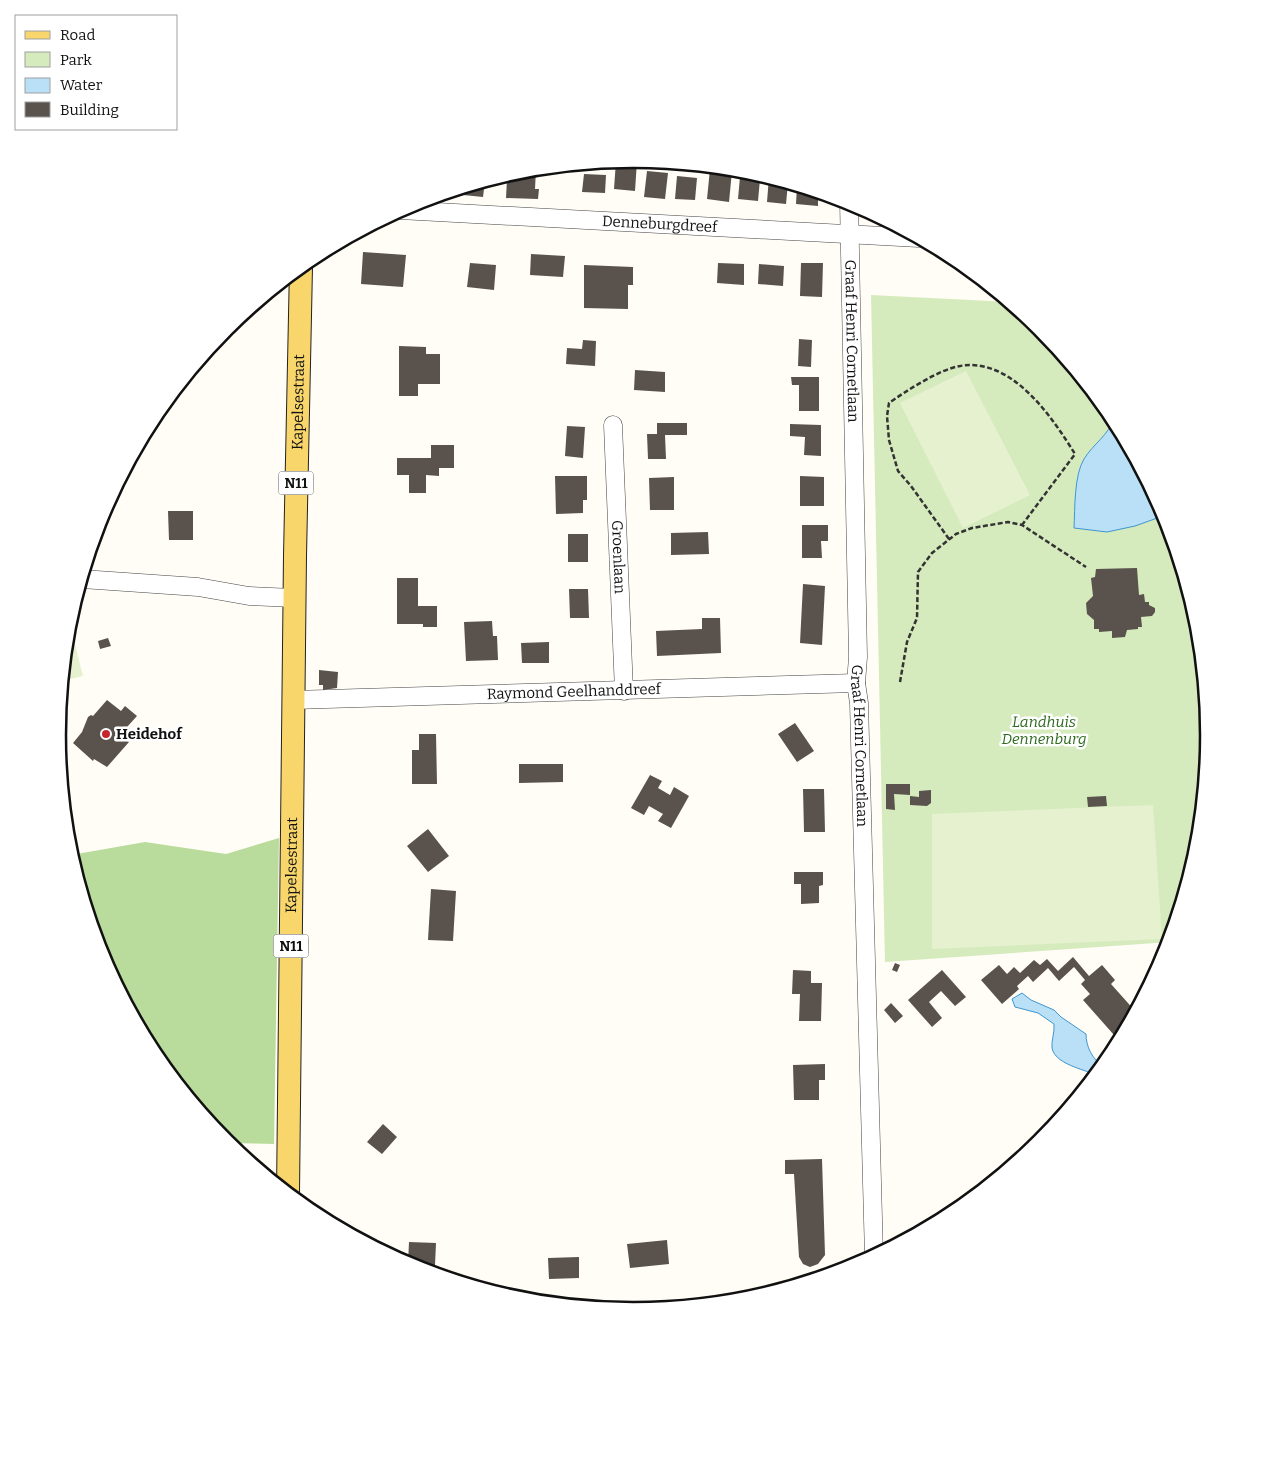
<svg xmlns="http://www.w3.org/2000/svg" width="1267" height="1470" font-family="Bitter,serif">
  <rect width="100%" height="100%" fill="#fffdf5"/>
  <path fill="#d5ebbd" d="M871,295L1010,302L1041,328L1113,415L1166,515L1198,623L1209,735L1198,848L1170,942L885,962Z"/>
  <path fill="#b9dc9c" d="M279,838L274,1144L227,1143L154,1055L101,955L71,855L145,842L226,854Z"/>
  <path fill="#e6f2cf" d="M966,371L1030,495L963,528L900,403Z
    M70,624L83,676L63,681L68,625Z
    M1153,805L1162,939L932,949V814Z"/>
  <path fill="#b9e0f7" stroke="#3f96cf" d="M1114,418L1163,510V516L1135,526L1107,532L1074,528C1075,509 1074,475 1084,459C1093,444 1109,435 1114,418Z
    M1022,993L1031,1000L1054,1010L1061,1017L1086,1034C1086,1046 1092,1060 1104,1066L1096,1075C1083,1069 1055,1064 1052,1048C1051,1041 1055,1032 1054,1024L1038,1013L1015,1007L1012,999Z"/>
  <path fill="#5a524d" d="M623,160L637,161L635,191L614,189L616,161Z
    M528,169H536L535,189H539L538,199L506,198L507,179H512V173Z
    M710,169L732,171L729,202L707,199Z
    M647,171L668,173L665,199L644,197Z
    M584,174L606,175L605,193L582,192Z
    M677,176L697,178L695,200L675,199Z
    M740,177L760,179L758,201L738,199Z
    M769,177L788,183L786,204L767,202Z
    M485,181L483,197L463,195V188Z
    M797,186L818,192V206L796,204Z
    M363,252L406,255L403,287L361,284Z
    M531,254L565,256L563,277L530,275Z
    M470,263L496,265L494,290L467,287Z
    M718,263L744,264V285L717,283Z
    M801,263H823L822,297L800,296Z
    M759,264L784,266L783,286L758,284Z
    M584,265L633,267V285H628V309L584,308Z
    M799,339L812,340L811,367L798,366Z
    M583,340L596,341L595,366L566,364L567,348L582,349Z
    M399,346L426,347V354H440V384H418V396H399Z
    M635,370L665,372V392L634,390Z
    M791,377H819V411H799V385H792Z
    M657,423H687V435H665L666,459H648L647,434H657Z
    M790,424L821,425V456L804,455L805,437L790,436Z
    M567,426L585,427L583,458L565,456Z
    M431,445H454V468H439V476L426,475V493H409V475H397V458H431Z
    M555,476H587V500H583V513L556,514Z
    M800,476L824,477V506H800Z
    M674,477V510H650L649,478Z
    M168,511H193V540H169Z
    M802,525H828V541H821L822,558H802Z
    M708,532L709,554L671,555V533Z
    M568,534H588V562H568Z
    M1137,568L1139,595L1144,594L1145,602H1149V605L1155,608V612L1152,616L1141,617L1142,627H1138V629L1127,630L1125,637L1112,638V631L1099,632V629H1094V620L1087,614L1086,603L1093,596L1091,578L1095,577L1096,569Z
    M397,578H418V606H437V627H423V624H397Z
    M803,584L825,586L822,645L800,643Z
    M569,589H588L589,618H570Z
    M702,618H720L721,653L657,656L656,631L702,629Z
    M492,621L493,636H497L498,660L466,661L464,622Z
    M108,638L111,646L100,649L98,641Z
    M549,642V663H522L521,643Z
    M319,670L338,672L337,688L323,690V685H319Z
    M107,700L121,711L125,706L137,716L127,727L131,730L132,736L127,741L129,742L107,767L94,759L93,761L73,743L82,732L88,717L91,715L93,716Z
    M795,723L814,751L797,762L778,734Z
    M419,734H436L437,784H412V750H419Z
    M519,764H563V782L519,783Z
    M650,775L662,781L658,788L670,795L674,787L689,796L671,828L658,821L663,814L649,806L644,815L631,808Z
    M886,784H910V795L894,794L895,810L886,809Z
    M803,789H824L825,832H804Z
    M931,790V803L927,806L910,805V796L919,797V791Z
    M1106,796L1107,806L1088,807L1087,797Z
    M428,829L449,856L428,872L407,846Z
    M794,872H823V885L819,886V903L801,904V884H794Z
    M431,889L456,891L453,941L428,940Z
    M1073,957L1089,976L1102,965L1115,980L1111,984L1136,1012L1124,1033L1121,1029L1114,1035L1083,1000L1090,994L1081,984L1085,980L1074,967L1059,981L1048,968L1033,982L1028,976L1017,986L1019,989L1002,1004L981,980L999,965L1007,974L1014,967L1020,973L1034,960L1040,965L1047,959L1058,971Z
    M895,963L900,965L897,972L892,970Z
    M793,970L811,971V983H822L821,1021H799L800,994H792Z
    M942,970L966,997L955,1006L941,991L929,1002L942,1018L932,1027L908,1000Z
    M891,1003L903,1016L895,1023L884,1010Z
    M825,1064V1080H819V1100H794L793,1065Z
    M383,1124L397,1137L382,1154L367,1142Z
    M822,1159L825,1255L818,1264L810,1267L803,1264L799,1257L794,1174H785V1160Z
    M667,1240L669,1264L630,1268L627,1244Z
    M409,1242L436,1243L435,1265L408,1264Z
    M579,1257V1278L549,1279L548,1258Z"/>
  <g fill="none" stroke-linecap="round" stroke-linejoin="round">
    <defs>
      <g id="minor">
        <path id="s1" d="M849,201L858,657L856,683L859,703L874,1256"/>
        <path id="s2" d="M400,210L919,238"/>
        <path id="s3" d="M613,425L624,691"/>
        <path d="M82,579L198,587L249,596L294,598"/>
        <path id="s4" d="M293,700L856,683"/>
      </g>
      <g id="major">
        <path id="s5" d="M288,1193L295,556L301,267"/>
      </g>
    </defs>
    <use href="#minor" stroke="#444" stroke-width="19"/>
    <use href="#major" stroke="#222" stroke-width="24"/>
    <path stroke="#333" stroke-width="2.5" stroke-dasharray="5 2.5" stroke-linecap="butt" d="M949,539L911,486L898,471L889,440L887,416L889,403C906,391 940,369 960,366C1012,357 1052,417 1075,454L1022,525
      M900,682L907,642L917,618L918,572L932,553L956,534L972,528L1008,522L1022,525L1086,567"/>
    <use href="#minor" stroke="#fff" stroke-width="18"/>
    <use href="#major" stroke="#f9d66b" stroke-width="22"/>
  </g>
  <circle fill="#c4262e" stroke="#fff" stroke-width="2" cx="106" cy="734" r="5"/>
  <g text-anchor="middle" stroke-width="5" stroke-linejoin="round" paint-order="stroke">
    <g fill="#fff" stroke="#585858" stroke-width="1">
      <rect x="278.5" y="471.5" width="35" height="23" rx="4"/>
      <rect x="273.5" y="934.5" width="35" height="23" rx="4"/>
    </g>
    <g font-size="14" font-weight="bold" fill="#111">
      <text x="296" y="488">N11</text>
      <text x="291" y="951">N11</text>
    </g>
    <g font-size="15" fill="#111" stroke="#fff">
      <text dy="5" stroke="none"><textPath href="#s2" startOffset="260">Denneburgdreef</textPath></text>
      <text dy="5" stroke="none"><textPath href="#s1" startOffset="140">Graaf Henri Cornetlaan</textPath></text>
      <text dy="5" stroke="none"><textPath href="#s5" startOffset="791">Kapelsestraat</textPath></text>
      <text dy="5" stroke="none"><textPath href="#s3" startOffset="132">Groenlaan</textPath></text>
      <text dy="5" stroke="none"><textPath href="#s4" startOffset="281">Raymond Geelhanddreef</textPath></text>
      <text dy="5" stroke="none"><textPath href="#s1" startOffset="545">Graaf Henri Cornetlaan</textPath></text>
      <text dy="5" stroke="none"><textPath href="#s5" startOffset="328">Kapelsestraat</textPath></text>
    </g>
    <g font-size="15" font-style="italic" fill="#2f6b1f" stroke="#fff">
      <text x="1044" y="727">Landhuis<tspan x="1044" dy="17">Dennenburg</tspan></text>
    </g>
    <g font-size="15" font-weight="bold" fill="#111" stroke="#fff" text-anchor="start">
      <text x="116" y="739">Heidehof</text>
    </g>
  </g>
  <path d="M0 0H1267V1470H0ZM66 735a567 567 0 1 1 1134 0a567 567 0 1 1-1134 0Z" fill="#fff" fill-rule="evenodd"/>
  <path fill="none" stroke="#111" stroke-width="2.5" d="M66 735a567 567 0 1 1 1134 0a567 567 0 1 1-1134 0Z"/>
  <rect x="15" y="15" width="162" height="115" fill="#ffffff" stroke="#a0a0a0"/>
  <rect x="25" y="31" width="25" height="8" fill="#f9d66b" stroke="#a0a0a0"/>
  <text x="60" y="40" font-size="15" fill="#111111">Road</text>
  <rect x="25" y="52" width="25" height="15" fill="#d5ebbd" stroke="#a0a0a0"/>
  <text x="60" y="65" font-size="15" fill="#111111">Park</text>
  <rect x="25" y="78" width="25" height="15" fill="#b9e0f7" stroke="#a0a0a0"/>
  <text x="60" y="90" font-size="15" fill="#111111">Water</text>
  <rect x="25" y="102" width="25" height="15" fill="#5a524d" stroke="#a0a0a0"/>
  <text x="60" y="115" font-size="15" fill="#111111">Building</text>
</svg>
